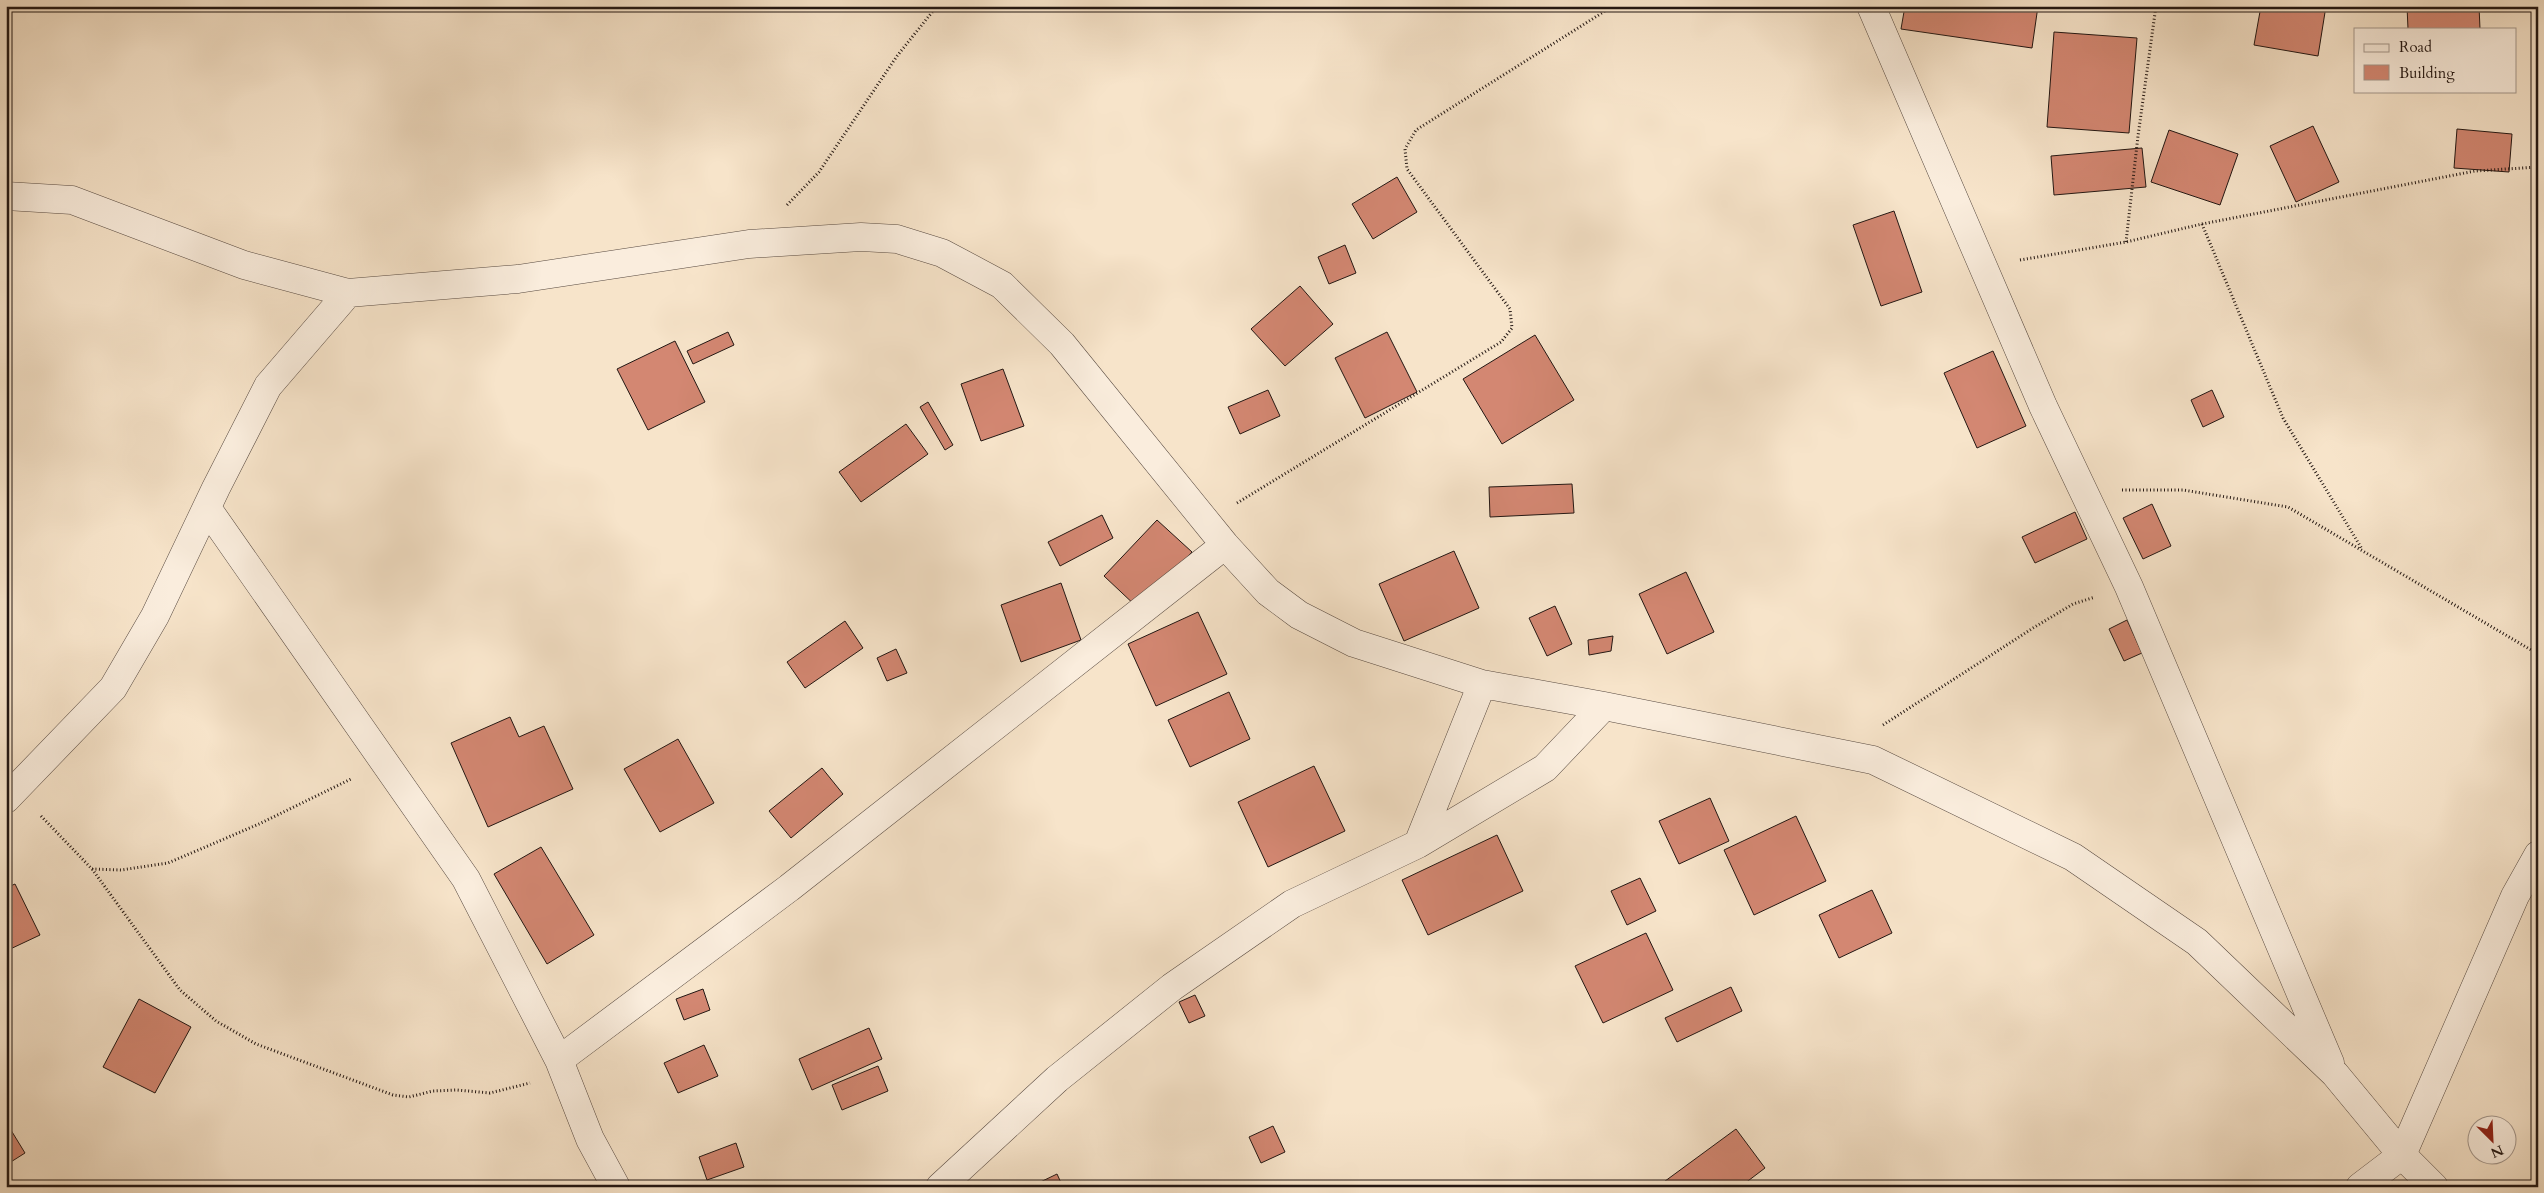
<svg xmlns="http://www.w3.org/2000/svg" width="2544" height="1193" font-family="Cardo,serif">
  <rect width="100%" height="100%" fill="#f7e4ca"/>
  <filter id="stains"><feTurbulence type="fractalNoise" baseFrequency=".004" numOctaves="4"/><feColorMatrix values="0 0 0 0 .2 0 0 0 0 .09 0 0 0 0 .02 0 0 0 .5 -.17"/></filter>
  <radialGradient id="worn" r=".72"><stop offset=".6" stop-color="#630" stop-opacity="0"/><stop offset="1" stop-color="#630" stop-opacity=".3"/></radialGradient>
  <path fill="#d38772" stroke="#231713" d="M1905,6H2038L2032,48L1901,29Z
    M2261,6H2326L2318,56L2254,45Z
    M2407,6H2479L2480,29H2408Z
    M2054,32L2137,38L2129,133L2047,127Z
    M2313,126L2339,182L2296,202L2270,146Z
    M2457,129L2512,134L2509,172L2454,168Z
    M2169,130L2238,154L2220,205L2151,182Z
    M2142,148L2146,187L2054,195L2051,156Z
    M1397,177L1417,212L1373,239L1352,204Z
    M1894,211L1922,292L1881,306L1853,225Z
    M1345,245L1356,273L1329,284L1318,257Z
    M1300,286L1333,324L1285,366L1251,329Z
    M728,332L734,345L693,364L687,351Z
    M1387,332L1417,392L1365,418L1335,358Z
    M1535,335L1574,400L1502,444L1463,379Z
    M675,341L705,402L648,430L617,369Z
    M1993,351L2026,426L1977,448L1944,373Z
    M1003,369L1024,426L981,441L961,384Z
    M1268,390L1280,416L1240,434L1228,407Z
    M2212,390L2224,417L2203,427L2191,400Z
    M928,402L953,445L945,450L920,407Z
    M906,424L928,454L861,502L839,472Z
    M1572,484L1574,513L1490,517L1489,487Z
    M2152,504L2171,546L2143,559L2123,518Z
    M2075,512L2087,539L2035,563L2022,537Z
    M1102,515L1113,538L1060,566L1048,542Z
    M1157,520L1192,552L1138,608L1104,576Z
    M1454,551L1479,608L1404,641L1379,584Z
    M1686,572L1714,632L1667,654L1639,594Z
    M1061,583L1081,640L1021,662L1001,605Z
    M1555,606L1572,644L1547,656L1529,618Z
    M1198,612L1227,674L1156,706L1128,644Z
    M2127,620L2142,653L2124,661L2109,629Z
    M845,621L863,648L805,688L787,662Z
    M1613,636L1611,651L1589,655L1588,640Z
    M896,649L907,673L887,681L877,658Z
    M1229,692L1250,739L1190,767L1168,720Z
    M510,717L519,737L544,726L573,789L488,827L451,743Z
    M678,739L714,803L660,832L624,769Z
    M1314,766L1345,831L1268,867L1238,802Z
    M822,768L843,794L791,838L769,811Z
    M1710,798L1729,841L1679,864L1659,821Z
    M1796,816L1826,881L1754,915L1724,850Z
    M1497,835L1523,891L1428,935L1402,880Z
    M541,847L594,935L547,964L494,874Z
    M1640,878L1656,911L1627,925L1611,891Z
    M15,884L40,935L6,951V888Z
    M1872,890L1892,933L1839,958L1819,915Z
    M1646,933L1673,990L1603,1023L1575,966Z
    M1731,987L1742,1011L1677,1042L1665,1018Z
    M703,989L710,1010L684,1020L676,999Z
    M1195,995L1205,1016L1189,1023L1179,1002Z
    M139,999L191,1027L155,1093L103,1067Z
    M869,1028L882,1059L812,1090L799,1059Z
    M704,1045L718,1076L678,1093L664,1063Z
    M878,1066L888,1091L842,1110L832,1085Z
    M6,1122L25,1153L6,1165Z
    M1273,1126L1285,1152L1261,1163L1249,1137Z
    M1736,1129L1765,1168L1740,1187H1657Z
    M736,1143L744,1167L707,1180L699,1157Z
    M1057,1174L1063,1187H1030Z"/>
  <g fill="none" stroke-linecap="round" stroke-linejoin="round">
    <defs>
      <path id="minor" d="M1871,6L2043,406L2129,587L2330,1063
        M6,196L72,200L244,265L348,293L518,279L749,244L861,237L897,239L942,253L1002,285L1062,344L1225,545L1268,592L1299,615L1354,643L1482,684L1604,706L1873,760L2073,857L2197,942L2335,1074L2402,1155L2434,1187
        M207,508L466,879L559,1060L590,1139L616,1187
        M6,799L113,688L155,616L216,488L268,386L348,293
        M1418,844L1482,684
        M559,1060L789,888L1225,545
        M940,1187L1057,1079L1172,987L1292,904L1418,844L1545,768L1604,706
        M2360,1187L2402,1155L2515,896L2538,855"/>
    </defs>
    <use href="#minor" stroke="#584a41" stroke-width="29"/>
    <path stroke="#231713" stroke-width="3" stroke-dasharray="1 2.5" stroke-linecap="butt" d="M787,205L819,172L897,56L937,6
      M2202,224L2283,418L2362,549
      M2126,242L2138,136L2156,6
      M2020,260L2126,242L2202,224L2475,171L2538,167
      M2122,490H2183L2288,507L2538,654
      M1237,503L1501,342L1512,328L1510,309L1407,169L1405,149L1416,130L1613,6
      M1883,725L2033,628L2073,604L2095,597
      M41,816L92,869L121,870L168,863L259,824L351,779
      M92,869L180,990L216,1021L256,1044L393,1095L409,1097L433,1091L457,1090L490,1093L530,1083"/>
    <use href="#minor" stroke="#faeddd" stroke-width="28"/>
  </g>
  <rect width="2544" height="1193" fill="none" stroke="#f7e4ca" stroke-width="25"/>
  <rect x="8" y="8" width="2529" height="1178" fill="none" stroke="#231713" stroke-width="2.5"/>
  <rect x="12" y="12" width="2519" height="1168" fill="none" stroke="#231713"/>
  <rect x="2354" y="28" width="162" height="65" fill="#faeddd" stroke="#a4978c"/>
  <rect x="2364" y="44" width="25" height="8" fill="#faeddd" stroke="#a4978c"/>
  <text x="2399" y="52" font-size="15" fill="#231713">Road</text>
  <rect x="2364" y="65" width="25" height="15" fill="#d38772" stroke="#a4978c"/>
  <text x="2399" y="78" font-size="15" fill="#231713">Building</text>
  <g transform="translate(2492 1140) rotate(156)"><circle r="24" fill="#faeddd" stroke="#a4978c"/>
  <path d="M0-4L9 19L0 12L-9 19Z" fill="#8f2418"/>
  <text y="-8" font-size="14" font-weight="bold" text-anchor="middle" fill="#231713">N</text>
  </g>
  <rect width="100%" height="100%" filter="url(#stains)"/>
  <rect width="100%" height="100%" fill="url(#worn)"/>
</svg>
